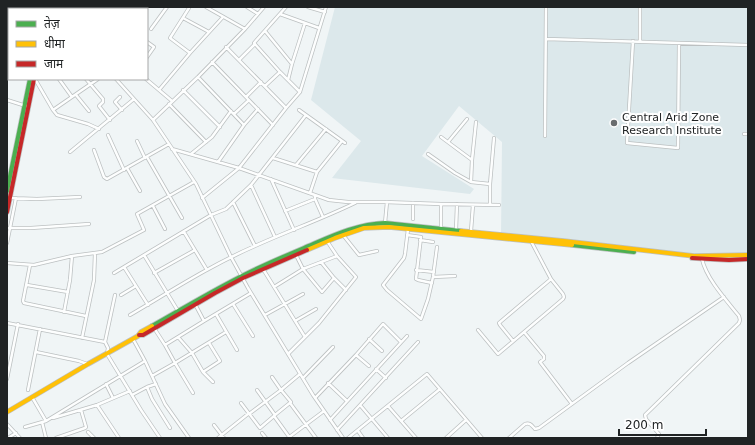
<svg xmlns="http://www.w3.org/2000/svg" width="755" height="445" font-family="'DejaVu Sans','Noto Sans Devanagari',sans-serif">
  <rect width="100%" height="100%" fill="#f0f5f6"/>
  <path fill="#dce8eb" d="M335,7H748V254L690,256L501,236L502,142L459,106L422,156L474,189L470,194L332,178L361,141L311,100Z"/>
  <g fill="none" stroke-linecap="round" stroke-linejoin="round">
    <defs>
      <path id="street" d="M62,7L63,9
        M87,7L88,9
        M102,7L103,9
        M126,7L127,9
        M247,7L258,14
        M286,7L254,43L280,72L300,92L326,7
        M308,7L325,12
        M189,8L170,38L190,53L223,17
        M142,9L143,7
        M280,14L319,28
        M183,18L209,32
        M151,29L167,7
        M245,29L264,7
        M265,31L292,64L305,23
        M546,39L748,45
        M633,41L627,143L678,148L679,43
        M147,42L154,47L147,57
        M640,42V7
        M226,47L286,108
        M239,60L255,44
        M212,62L273,125
        M198,77L244,125L258,109
        M35,79L53,110
        M59,79L72,97
        M86,79L103,99V102L99,106L110,120
        M98,79L53,110L57,115L88,124L99,129
        M116,79L153,120L196,184L231,257L248,288L313,395L343,438
        M146,79L172,101
        M288,80L292,64
        M265,86L280,72
        M159,90L190,53
        M183,90L220,127
        M300,92L286,108L239,168L329,200L348,202H384L441,204L499,205
        M76,95L89,111
        M120,97L115,102L122,110
        M246,97L261,82
        M7,100L26,106
        M169,104L206,142
        M299,110L345,143
        M234,114L249,100
        M153,120L198,77L245,29L206,7
        M476,122L472,160L471,182L490,184
        M744,134H748
        M108,135L124,170
        M545,136L546,7
        M441,137L472,160
        M137,141L145,158
        M448,142L467,119
        M172,149L239,168
        M94,150L104,177L107,179L169,144
        M70,152L134,99
        M191,154L212,137L231,111
        M428,154L455,173L471,182
        M147,157L182,218
        M273,158L317,172L342,141
        M218,162L244,125
        M296,165L326,129
        M127,168L140,191
        M271,179L294,230
        M251,185L275,237
        M310,193L317,172
        M315,195V199L323,217
        M10,198L37,199L80,197
        M202,198L239,168
        M233,202L255,246
        M413,203V219
        M490,204V184L494,138
        M153,206L165,229
        M285,211L315,199
        M385,223L387,202
        M7,228H31L89,224
        M441,228V204
        M408,229L405,254L404,258L383,285L387,290L421,319L428,299L433,277L437,247
        M456,230L457,204
        M471,231L473,205
        M184,232L207,270
        M343,235L359,255L377,251
        M407,235L421,237L416,279L418,280L432,283
        M420,240L433,242
        M7,243L16,198
        M144,255L178,311
        M296,255L303,269L322,292L334,278
        M321,262L334,278L346,290
        M7,263L34,265L72,256L102,252L144,230L137,214L194,182
        M30,265L23,301L24,303L86,316
        M263,269L305,337
        M416,270L434,272
        M114,273L124,267
        M154,273L195,250
        M433,277L455,276
        M27,285L68,292
        M274,287L303,269L337,256
        M121,295L136,286
        M195,304L204,321L251,293
        M233,304L253,336
        M148,305L124,267L211,215L226,209L251,185L306,115
        M64,312L70,280L72,256
        M216,314L237,350
        M130,315C171,291 211,265 255,246C288,231 322,219 355,203
        M265,315L303,294
        M204,321L165,345L175,363L226,332
        M295,321L316,309
        M7,323L105,342L115,295
        M154,328L165,345
        M478,330L498,354L563,299L564,297L563,294L551,279
        M524,332L544,356V359L540,362L572,404
        M178,337L192,353L203,372
        M82,338L94,280L95,253
        M369,339L382,351
        M513,341L500,325L499,323L551,279L531,241
        M105,342L108,348L107,354L141,410L160,438
        M209,343L220,361L203,372L213,382
        M36,352L79,361L87,364
        M288,354L319,323L356,277L337,256L327,241
        M356,355L369,366
        M145,361L165,404L189,438
        M376,369L386,378
        M152,376L175,363L193,393
        M272,377L281,390L300,374
        M303,378L333,347
        M7,379L18,324
        M328,383L347,401
        M106,384L113,398
        M147,387L152,399L170,428
        M28,390L40,329
        M132,395L147,387L156,384
        M32,397L46,421
        M315,398L356,355L383,324L401,342
        M241,403L260,428L274,416
        M290,403L316,438
        M97,405L119,438
        M360,405L418,342
        M388,406L416,438
        M274,416L290,438
        M53,418L97,405L130,391
        M330,420L407,336
        M401,421L440,389
        M42,422L46,438
        M7,424L20,438
        M214,425L224,438
        M25,427L46,421L145,361L133,339
        M337,430L360,405L388,438
        M358,431L363,438
        M88,432L94,438
        M262,433L266,438
        M8,438L16,433
        M56,438L85,428L86,427L81,410
        M218,438L248,414H249L281,390L291,402L275,415L257,390
        M288,438L324,411
        M348,438L427,374L482,438
        M446,438L466,420
        M509,438L525,424C530,422 532,426 535,429L539,428L628,363L724,297
        M657,438L659,434L646,419L645,415L739,323L740,320L739,316C726,300 706,278 702,259"/>
      <path id="fast" d="M7,191L30,79
        M572,245L634,252
        M152,326C184,308 215,289 248,273C266,264 285,256 304,248C330,237 356,224 385,223L461,231"/>
      <path id="slow" d="M461,231L564,241L694,256L748,255
        M307,250L335,238L364,228L389,227L572,245
        M7,412L88,364L138,336L141,332L152,326"/>
      <path id="jam" d="M44,9L45,7
        M47,9L48,7
        M7,212L34,79
        M692,258L729,260L748,259
        M139,335H143L215,293L243,278L307,250"/>
    </defs>
    <use href="#street" stroke="#bcc0c1" stroke-width="4"/>
    <use href="#fast" stroke="#bcc0c1" stroke-width="5.5"/>
    <use href="#slow" stroke="#bcc0c1" stroke-width="5.5"/>
    <use href="#jam" stroke="#bcc0c1" stroke-width="5.5"/>
    <use href="#street" stroke="#fdfefe" stroke-width="2.5"/>
    <use href="#fast" stroke="#4caf50" stroke-width="4"/>
    <use href="#slow" stroke="#ffc107" stroke-width="4"/>
    <use href="#jam" stroke="#c62828" stroke-width="4"/>
  </g>
  <circle fill="#696c6e" stroke="#fff" stroke-width="1.5" cx="614" cy="123" r="4"/>
  <g text-anchor="middle" stroke-width="4" stroke-linejoin="round" paint-order="stroke">
    <g font-size="11" fill="#202324" stroke="#fff" text-anchor="start">
      <text x="622" y="121">Central Arid Zone<tspan x="622" dy="13">Research Institute</tspan></text>
    </g>
  </g>
  <rect width="755" height="445" fill="none" stroke="#202324" stroke-width="16"/>
  <rect x="8" y="8" width="140" height="72" fill="#ffffff" stroke="#a6a7a7"/>
  <rect x="16" y="21" width="20" height="6" fill="#4caf50" stroke="#a6a7a7"/>
  <text x="44" y="28" font-size="12" fill="#202324">तेज़</text>
  <rect x="16" y="41" width="20" height="6" fill="#ffc107" stroke="#a6a7a7"/>
  <text x="44" y="48" font-size="12" fill="#202324">धीमा</text>
  <rect x="16" y="61" width="20" height="6" fill="#c62828" stroke="#a6a7a7"/>
  <text x="44" y="68" font-size="12" fill="#202324">जाम</text>
  <path d="M619 429v6h87v-6" fill="none" stroke="#202324" stroke-width="2"/>
  <text x="625" y="429" font-size="12" fill="#202324" stroke="#ffffff" stroke-width="3" paint-order="stroke">200 m</text>
</svg>
